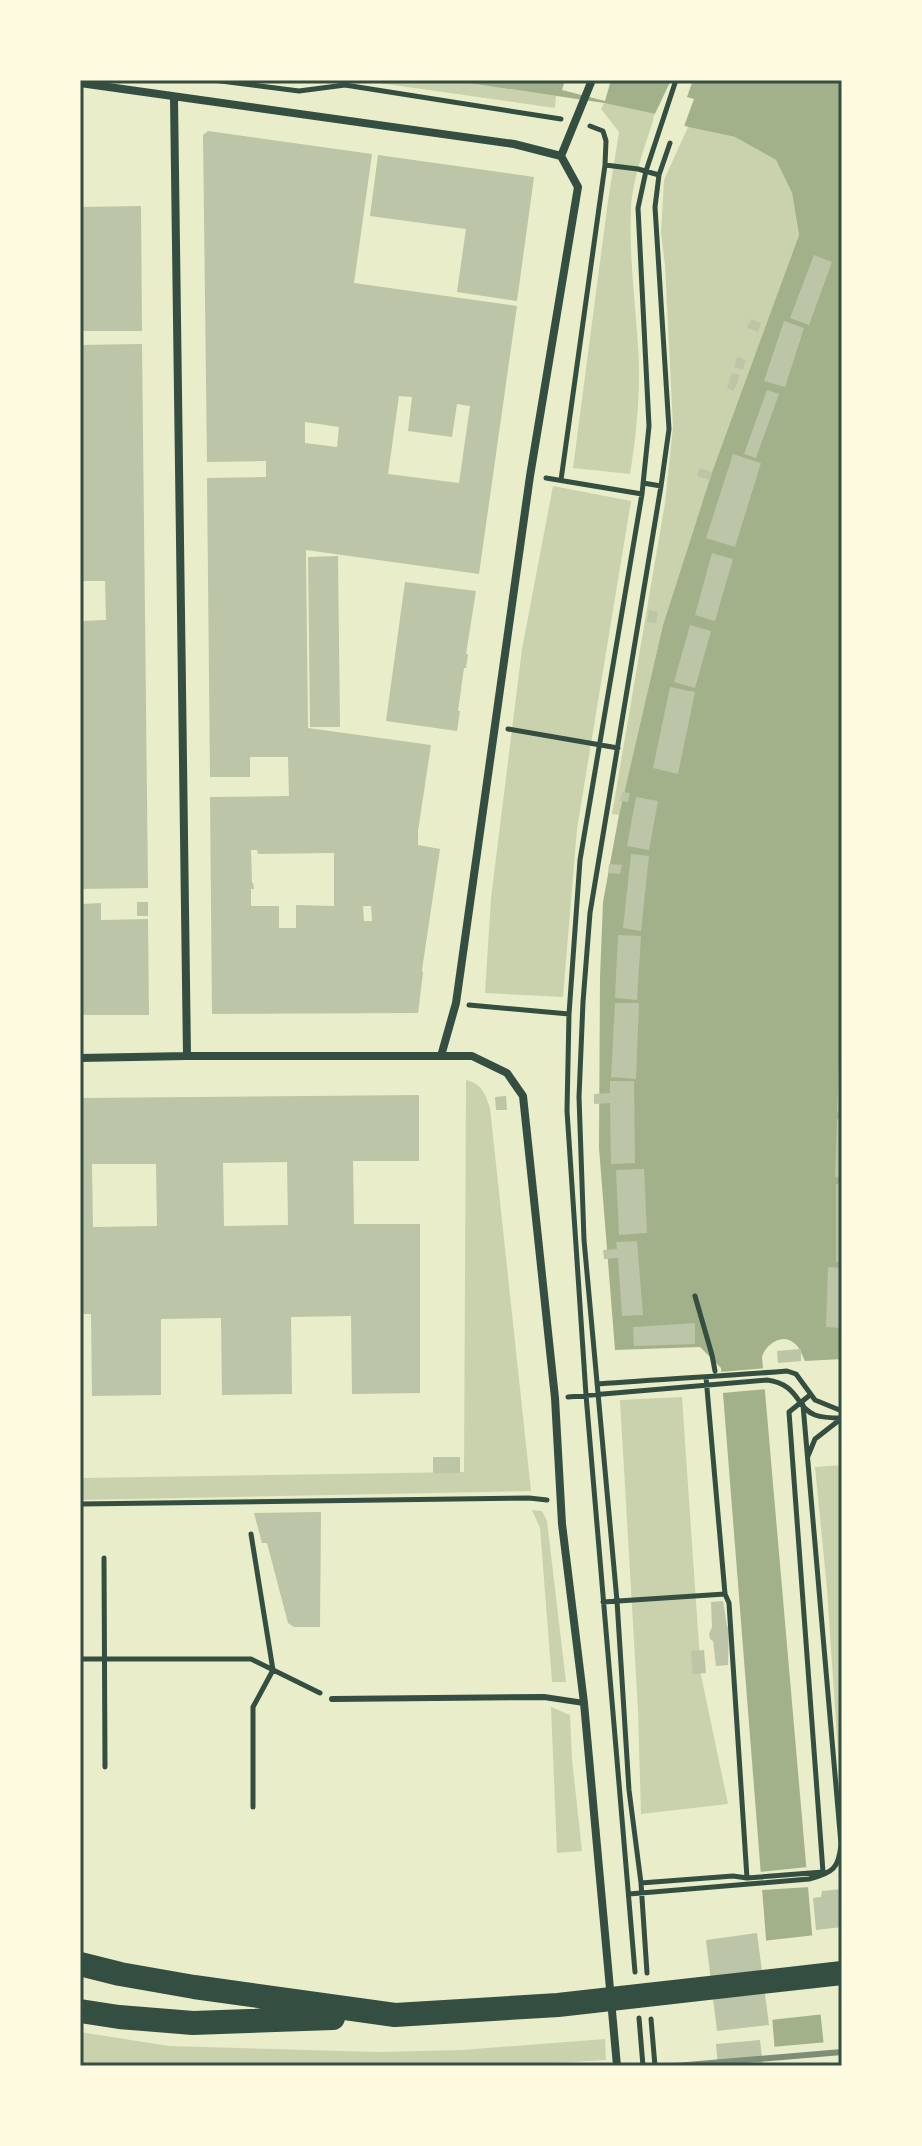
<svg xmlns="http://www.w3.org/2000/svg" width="922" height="2146" font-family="'DM Sans',sans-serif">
  <rect width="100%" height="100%" fill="#e9edc9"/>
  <path fill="#cad2ad" d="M358,80H448L556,96L555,108Z
    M604,103L655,114C646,145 632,178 631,210C629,255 635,300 638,345C641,387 637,432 630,474L573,468L608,201L619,132L601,109Z
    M688,127L735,137L776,160L792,193L799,235L712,472L663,625L619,815L612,814L665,503L673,427L665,265L661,233L664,180Z
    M553,486L631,501L577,829L563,997L485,993L491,898L522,649Z
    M466,1080C482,1084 485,1093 490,1108L531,1491L80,1500V1478L464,1472Z
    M682,1397L701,1675L728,1804L641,1814L638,1710L620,1400Z
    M842,1465V1812L827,1589L815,1467Z
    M532,1510L542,1511L547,1521L566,1682H552L540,1528Z
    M551,1707L570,1715L572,1759L582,1851L557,1853Z
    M80,2032L169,2046L378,2052L462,2050L605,2039L606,2060L502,2066H80Z"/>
  <path fill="#a3b18a" d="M448,80H842V1359L805,1361C802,1355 800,1347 794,1343C782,1333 766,1344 762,1357L812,1933L826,2066H776L721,1368L700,1347L615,1350L599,1148L600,977L603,902L619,815L663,625L712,472L799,235L792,193L776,160L735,137L688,127L655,114L604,103Z"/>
  <path fill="#e9edc9" d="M565,80H611L605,101L562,90Z
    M671,80H693L687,97L694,99L683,129L653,118Z
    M767,1368L768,1389L722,1393L720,1372Z
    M808,1867L810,1887L761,1890L759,1872Z
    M842,1932V2011L835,2012L827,1934Z
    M816,1935L825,2014L770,2020L762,1941Z
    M828,2042L830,2066H772V2047Z"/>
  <path fill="#bcc5a7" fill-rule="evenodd" d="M208,131L372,154L354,283L517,306L479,574L306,550L308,728L431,745L418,831V845L440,849L422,970L423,973L418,1013L212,1014L210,797L289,796L288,757H250V777H210L207,478L266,477V461L207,462L203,135ZM399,396L412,397L408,431L452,437L457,404L470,406L459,483L388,474ZM305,422L339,427L337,447L305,443ZM251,850H257L258,854L334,853V906L296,905V928H279V906H252L251,905V889H254L253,883H252ZM363,906H371L372,921H364Z
    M378,155L534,177L517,301L457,292L466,229L370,216Z
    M141,206L142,331H80V207Z
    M814,255L832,262L809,325L790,318Z
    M751,319L761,323L758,332L747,328Z
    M784,321L804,328L785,387L764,381Z
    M142,344L148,888L80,889V621L106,620L105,581H80V345Z
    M737,357L746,360L743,370L734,367Z
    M732,373L740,375L734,391L727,388Z
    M767,390L779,394L756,458L744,454Z
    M733,454L761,463L735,547L706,538Z
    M700,468L712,472L710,480L697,476Z
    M712,553L733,559L715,621L695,615Z
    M338,556L340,727H310L308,557Z
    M405,582L476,591L466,654H468L466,668H464L458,711H460L457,731L386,721Z
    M649,610L658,612L656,623L647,622Z
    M690,625L711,631L695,688L674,682Z
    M670,687L695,692L678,774L653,768Z
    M622,792L630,793L628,802L620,801Z
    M636,797L658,801L649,850L627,846Z
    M631,854L649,856L641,931L623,928Z
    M609,864L622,865L620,874L608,873Z
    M137,902H148V916H137Z
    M101,903V920L148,919L149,1015H80V906L82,904Z
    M618,935L641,936L637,1000L615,998Z
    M615,1003H639L636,1079L611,1077Z
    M839,1064L842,1065V1113L837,1112Z
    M610,1081H634L635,1163L611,1164L610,1103L594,1104V1094L610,1093Z
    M419,1095V1161H353V1163L354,1224H420V1393L352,1394L351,1316L291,1317L292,1394L222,1395L221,1318L161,1319V1395L92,1396L91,1314H80V1098ZM287,1162L288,1225L224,1226L223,1163ZM92,1164H156L157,1226L93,1227Z
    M506,1096L507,1110H496L495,1097Z
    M837,1119H842V1178L835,1177Z
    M644,1169L647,1233L619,1235L616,1170Z
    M836,1184H842V1262H836Z
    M637,1241L643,1315L622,1316L618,1258L604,1259L603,1250L617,1249L616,1242Z
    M828,1267L842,1268V1328L826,1327Z
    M695,1323V1344L634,1346L633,1327Z
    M801,1349V1361L778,1363L777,1351Z
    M433,1457H460V1473H433Z
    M321,1512L320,1627H294L288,1623L267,1543H262L254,1513Z
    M723,1601L727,1626L729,1628L728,1665L716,1666L713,1641L710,1639L709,1634L712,1627L711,1602Z
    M704,1650L706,1673L693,1674L691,1651Z
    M842,1889V1927L816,1930L813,1898L821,1897L822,1891Z
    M757,1933L769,2025L717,2031L706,1940Z
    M760,2040L763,2066H718L716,2044Z"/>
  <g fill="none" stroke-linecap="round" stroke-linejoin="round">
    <path stroke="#344e41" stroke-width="5" d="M213,80L299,91L345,85L561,119
      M605,165L638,169L659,175
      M546,478L642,494
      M561,480L605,165L606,141L603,131L590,126
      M643,483L661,486
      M508,729L618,748
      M469,1005L569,1014
      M695,1296L712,1355L715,1371
      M706,1377L725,1594L729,1603L747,1878
      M598,1384C661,1379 724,1376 787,1371L796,1374L815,1400L842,1411
      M568,1397L767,1380C799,1384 796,1408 815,1415C823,1418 834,1418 842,1418
      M808,1456L815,1439L842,1418
      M80,1504L529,1498L547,1500
      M251,1534L273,1670L253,1707V1807
      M104,1558L105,1767
      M603,1602L725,1594
      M80,1659H251L320,1693
      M641,1883L733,1876L747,1878L823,1872L789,1412L810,1395
      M629,1894L809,1879C833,1873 839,1868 841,1844L803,1405
      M635,1972L586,1395L567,1111L569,1014L580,860L642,494L649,426L638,208L646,171L676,80
      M647,1973L641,1883L629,1790L617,1601L584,1240L579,1097L583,1002L590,913L661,486L669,429L655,207L659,175L670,143
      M639,2018L643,2066
      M651,2019L655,2066"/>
    <path stroke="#344e41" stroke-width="6" d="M332,1699L544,1697L584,1703"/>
    <path stroke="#344e41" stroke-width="8" d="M80,83L514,144L561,156L578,187L530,476L456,1003L441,1056
      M174,98L187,1056
      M561,156L592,80
      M80,1058L187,1056H472L507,1073L523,1096L555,1398L562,1524L584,1703L617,2066"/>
    <path stroke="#344e41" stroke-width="24" d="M80,1964L120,1974L194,1987L395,2015L558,2005L842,1973
      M80,2011L119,2017L193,2023L333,2018"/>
    <path stroke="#7c8e77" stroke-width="6" d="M675,2066L842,2052"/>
  </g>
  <rect width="922" height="2146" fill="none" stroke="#fefae0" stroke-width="164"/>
  <rect x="82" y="82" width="758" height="1982" fill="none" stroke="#344e41" stroke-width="3"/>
</svg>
